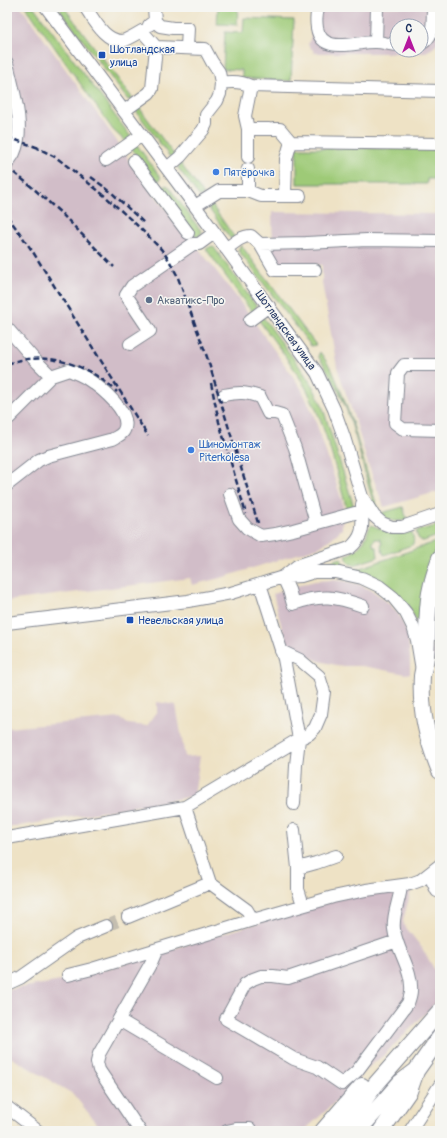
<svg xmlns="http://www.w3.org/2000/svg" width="447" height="1138" font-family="Pangolin,sans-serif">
  <rect width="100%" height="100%" fill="#f6f6f2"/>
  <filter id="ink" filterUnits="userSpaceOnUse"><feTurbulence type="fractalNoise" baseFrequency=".025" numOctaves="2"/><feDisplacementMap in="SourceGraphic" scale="8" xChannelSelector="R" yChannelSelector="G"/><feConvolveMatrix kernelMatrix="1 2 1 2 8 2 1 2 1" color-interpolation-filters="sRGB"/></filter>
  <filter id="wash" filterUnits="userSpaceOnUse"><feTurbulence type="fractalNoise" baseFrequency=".012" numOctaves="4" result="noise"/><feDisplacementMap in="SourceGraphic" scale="16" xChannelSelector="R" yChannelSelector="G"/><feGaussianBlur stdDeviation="0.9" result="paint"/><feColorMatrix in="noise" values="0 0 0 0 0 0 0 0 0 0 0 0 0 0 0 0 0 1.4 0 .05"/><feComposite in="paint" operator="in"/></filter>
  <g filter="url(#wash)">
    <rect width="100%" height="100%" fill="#eee2c5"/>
    <path fill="#d1bdc8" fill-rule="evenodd" d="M7,7H21L126,154L129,162L164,207L192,240L238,299L301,388L314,416L343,504L342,529L333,537L320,547L224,577L192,585L190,578L7,601Z
      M312,7H440V41L433,48L424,53H314L313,50L308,45L311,36ZM397,26H421V50H397Z
      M272,212L440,214V491L384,507L368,464L356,423L337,367L322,283V265L273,263Z
      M330,580L345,581L360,585L371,590L381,597L391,606L399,615L406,630L408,638L410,657V673L406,674L362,666H340L319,661L298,651L288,646L282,628L273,594L303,584L315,581Z
      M440,580V660L431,659L438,588Z
      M157,702L176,705L185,757L200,756L194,796L7,828V728L120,718L128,724L147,726L157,712Z
      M411,891L403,920L404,925L422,948L440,979V999L384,1055L371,1065L328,1109L308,1127L305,1131H103L73,1094L7,1055V990L73,979L345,897L368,893Z"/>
    <path fill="#9eca77" stroke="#5c7c6a" d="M26,7H34L131,137L125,141L113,130Z
      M62,7H64L133,99L128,100L60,10Z
      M218,7H238L237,25L217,24Z
      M244,18L294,20L291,81L242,78V70L223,69L225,32L243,33Z
      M138,106L175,156L170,157L136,111Z
      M137,145L161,178L157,182L131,148Z
      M297,148L440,149V179H427V184H297Z
      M180,163L204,195L199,196L178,168Z
      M167,185L202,232L200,235L197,238L161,188Z
      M209,201L235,238H230L207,206Z
      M241,245L316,345L311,346L238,250Z
      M213,246L257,307L252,312L206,249L210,247Z
      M263,317L302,370L313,387L322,405L354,507L347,510C336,471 327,429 308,392C295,367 275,343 258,319Z
      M320,352L332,370L343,396L353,425L378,510L381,513L403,507L407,520C390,523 384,520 374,505C363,470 356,430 341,396C334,382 327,369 318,356Z
      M372,525C389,533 393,536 412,532C413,537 415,541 412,545L384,555L381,547L382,543L380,539H375L373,543V545L377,548L378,557L354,565L349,563L346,556C354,552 363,545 366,537C368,532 368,528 372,525Z
      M440,525V535L424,541H422L418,538L416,531Z
      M438,541H439L432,560L419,625C415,620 412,611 407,604C398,592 370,575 355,570Z
      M341,558L345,568L322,566L323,564Z"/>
  </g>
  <g filter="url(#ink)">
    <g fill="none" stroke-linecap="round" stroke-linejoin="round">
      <path stroke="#c4beb0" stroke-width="12" stroke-dasharray="12 6" stroke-linecap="butt" d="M106,926L128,917"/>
      <defs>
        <path id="minor" d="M46,7L195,206L317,373L334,409L344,437L362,497L374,516L382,523L392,527H402L440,514
          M85,7C94,19 104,41 122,41C127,40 137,34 142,31L156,47
          M319,7C316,13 316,21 317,28C322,56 357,41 376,42C383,42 390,45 397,45
          M155,21L160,26L173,28H188L187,47
          M149,25L155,21L154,7
          M376,42L377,7
          M421,44C435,36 432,24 433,10
          M7,63C13,90 26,127 14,153C12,157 9,160 7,164
          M124,111L149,93L152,89L156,47L205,49L212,62L219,72L221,83
          M248,129H269
          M273,129H280L291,142
          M248,157V129L245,116L251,86
          M106,160L142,135
          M134,161L188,233
          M167,168L180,157L203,130L206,124V115L217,101L220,94L221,83C232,81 241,81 251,86L440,91
          M248,169V191
          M285,196H300
          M195,206L219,191H248L261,196H285L286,159L291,142L440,144
          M260,244L306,243L367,240L440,241
          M226,249C234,243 241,236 251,236L260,244L275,270H315
          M250,320L269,306
          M7,328L33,358L51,376
          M130,344L150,331L126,295L132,286L193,244H199L214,233
          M440,365H404L398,373L395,423L403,429L440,430
          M224,395C239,392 245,392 260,397L268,413H275L282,415L295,448L316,523
          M7,485L39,460L48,456L113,439C116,437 120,436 123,432C135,414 100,387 86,378C81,375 75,373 69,370L51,376L9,418
          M230,494L239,519L247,528L261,536L275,534L293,530L362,511
          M283,577L297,566L350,548C366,534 362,524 362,504
          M283,577L289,590L293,604C321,594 335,596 363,606
          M260,584L284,659L299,739L296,765L294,804
          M7,623L188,601L231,593L283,577L301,576L314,572H335L362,578L379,586L393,597L406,613L413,627L417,640L422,670
          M294,830L298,868V889L303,905
          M7,838L185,807
          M298,868L316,863L336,856
          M429,874L437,891
          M210,883L185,807L299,739L309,734L315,728L321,714L324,692L319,676L300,660L281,651
          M128,917L210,883L247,910L253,920
          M397,941L288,978L273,976H261L253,979L245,984L226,1019L294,1059L317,1067L342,1084L357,1071L408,1003C409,1000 411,995 411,991C413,970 396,949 394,929C392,915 400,900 401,886
          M68,975L92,969L253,920L333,897L366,890L410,884L421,880L440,865
          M7,984L20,978L77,938L106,926
          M119,1020L217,1078
          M7,1107L38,1131
          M140,1131L99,1070L97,1062L99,1054L151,963L157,949
          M227,1131L236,1129H250
          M410,1131L440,1085"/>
        <path id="major" d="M440,558C436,569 432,582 430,593C426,614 428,634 426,655C426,662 423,669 422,676C420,711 427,739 440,771
          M323,1131L362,1086
          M341,1131L376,1084L440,1011
          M358,1131L400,1083L416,1071
          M381,1131L409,1091L416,1071L440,1037"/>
      </defs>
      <use href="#minor" stroke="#848892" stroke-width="14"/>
      <use href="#major" stroke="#848892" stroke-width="18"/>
      <use href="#minor" stroke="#fff" stroke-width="12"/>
      <use href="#major" stroke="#fff" stroke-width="16"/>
      <path stroke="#1b2f5e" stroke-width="2.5" stroke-dasharray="6 3" stroke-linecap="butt" d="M7,137L39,148
        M34,146L57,158L105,196L139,227L161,249L169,260L177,275L207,357L258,523
        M7,167L33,188L62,214L114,267
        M91,177L111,192L144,223
        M7,216L19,232L33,252L148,436
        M7,364C45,350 89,364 117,392
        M211,383L219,422L246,514"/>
    </g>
  </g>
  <g fill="#1a4fb4" stroke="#f6f6f2" stroke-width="1.5">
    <rect x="98" y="51" width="8" height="8" rx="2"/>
    <rect x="126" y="616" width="8" height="8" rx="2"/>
  </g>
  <g fill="#3f7fe0" stroke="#f6f6f2" stroke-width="1.5">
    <circle cx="216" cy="172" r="4"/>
    <circle cx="191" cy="450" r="4"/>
  </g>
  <circle fill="#5c6f8a" stroke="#f6f6f2" stroke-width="1.5" cx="149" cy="300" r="4"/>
  <g text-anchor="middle" stroke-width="3" stroke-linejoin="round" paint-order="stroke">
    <g font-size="11" fill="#164399" stroke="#f6f6f2" text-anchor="start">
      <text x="110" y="53">Шотландская<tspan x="110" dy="13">улица</tspan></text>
      <text x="138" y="624">Невельская улица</text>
    </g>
    <g font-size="11" fill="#366cbe" stroke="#f6f6f2" text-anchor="start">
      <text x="224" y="176">Пятёрочка</text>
      <text x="199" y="448">Шиномонтаж<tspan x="199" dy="13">Piterkolesa</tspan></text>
    </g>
    <g font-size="11" fill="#4e5e75" stroke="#f6f6f2" text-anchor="start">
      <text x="157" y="304">Акватикс-Про</text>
    </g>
    <g font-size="11" fill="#1b2f5e" stroke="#f6f6f2">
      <text transform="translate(286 330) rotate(54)" y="4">Шотландская улица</text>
    </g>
  </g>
  <rect width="447" height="1138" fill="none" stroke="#f6f6f2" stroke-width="24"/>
  <g transform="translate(409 38)"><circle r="19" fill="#f6f6f2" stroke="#9ea6b7"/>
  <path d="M0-3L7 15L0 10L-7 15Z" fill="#b5179e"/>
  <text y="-6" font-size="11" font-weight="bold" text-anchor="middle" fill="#1b2f5e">С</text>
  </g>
</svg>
